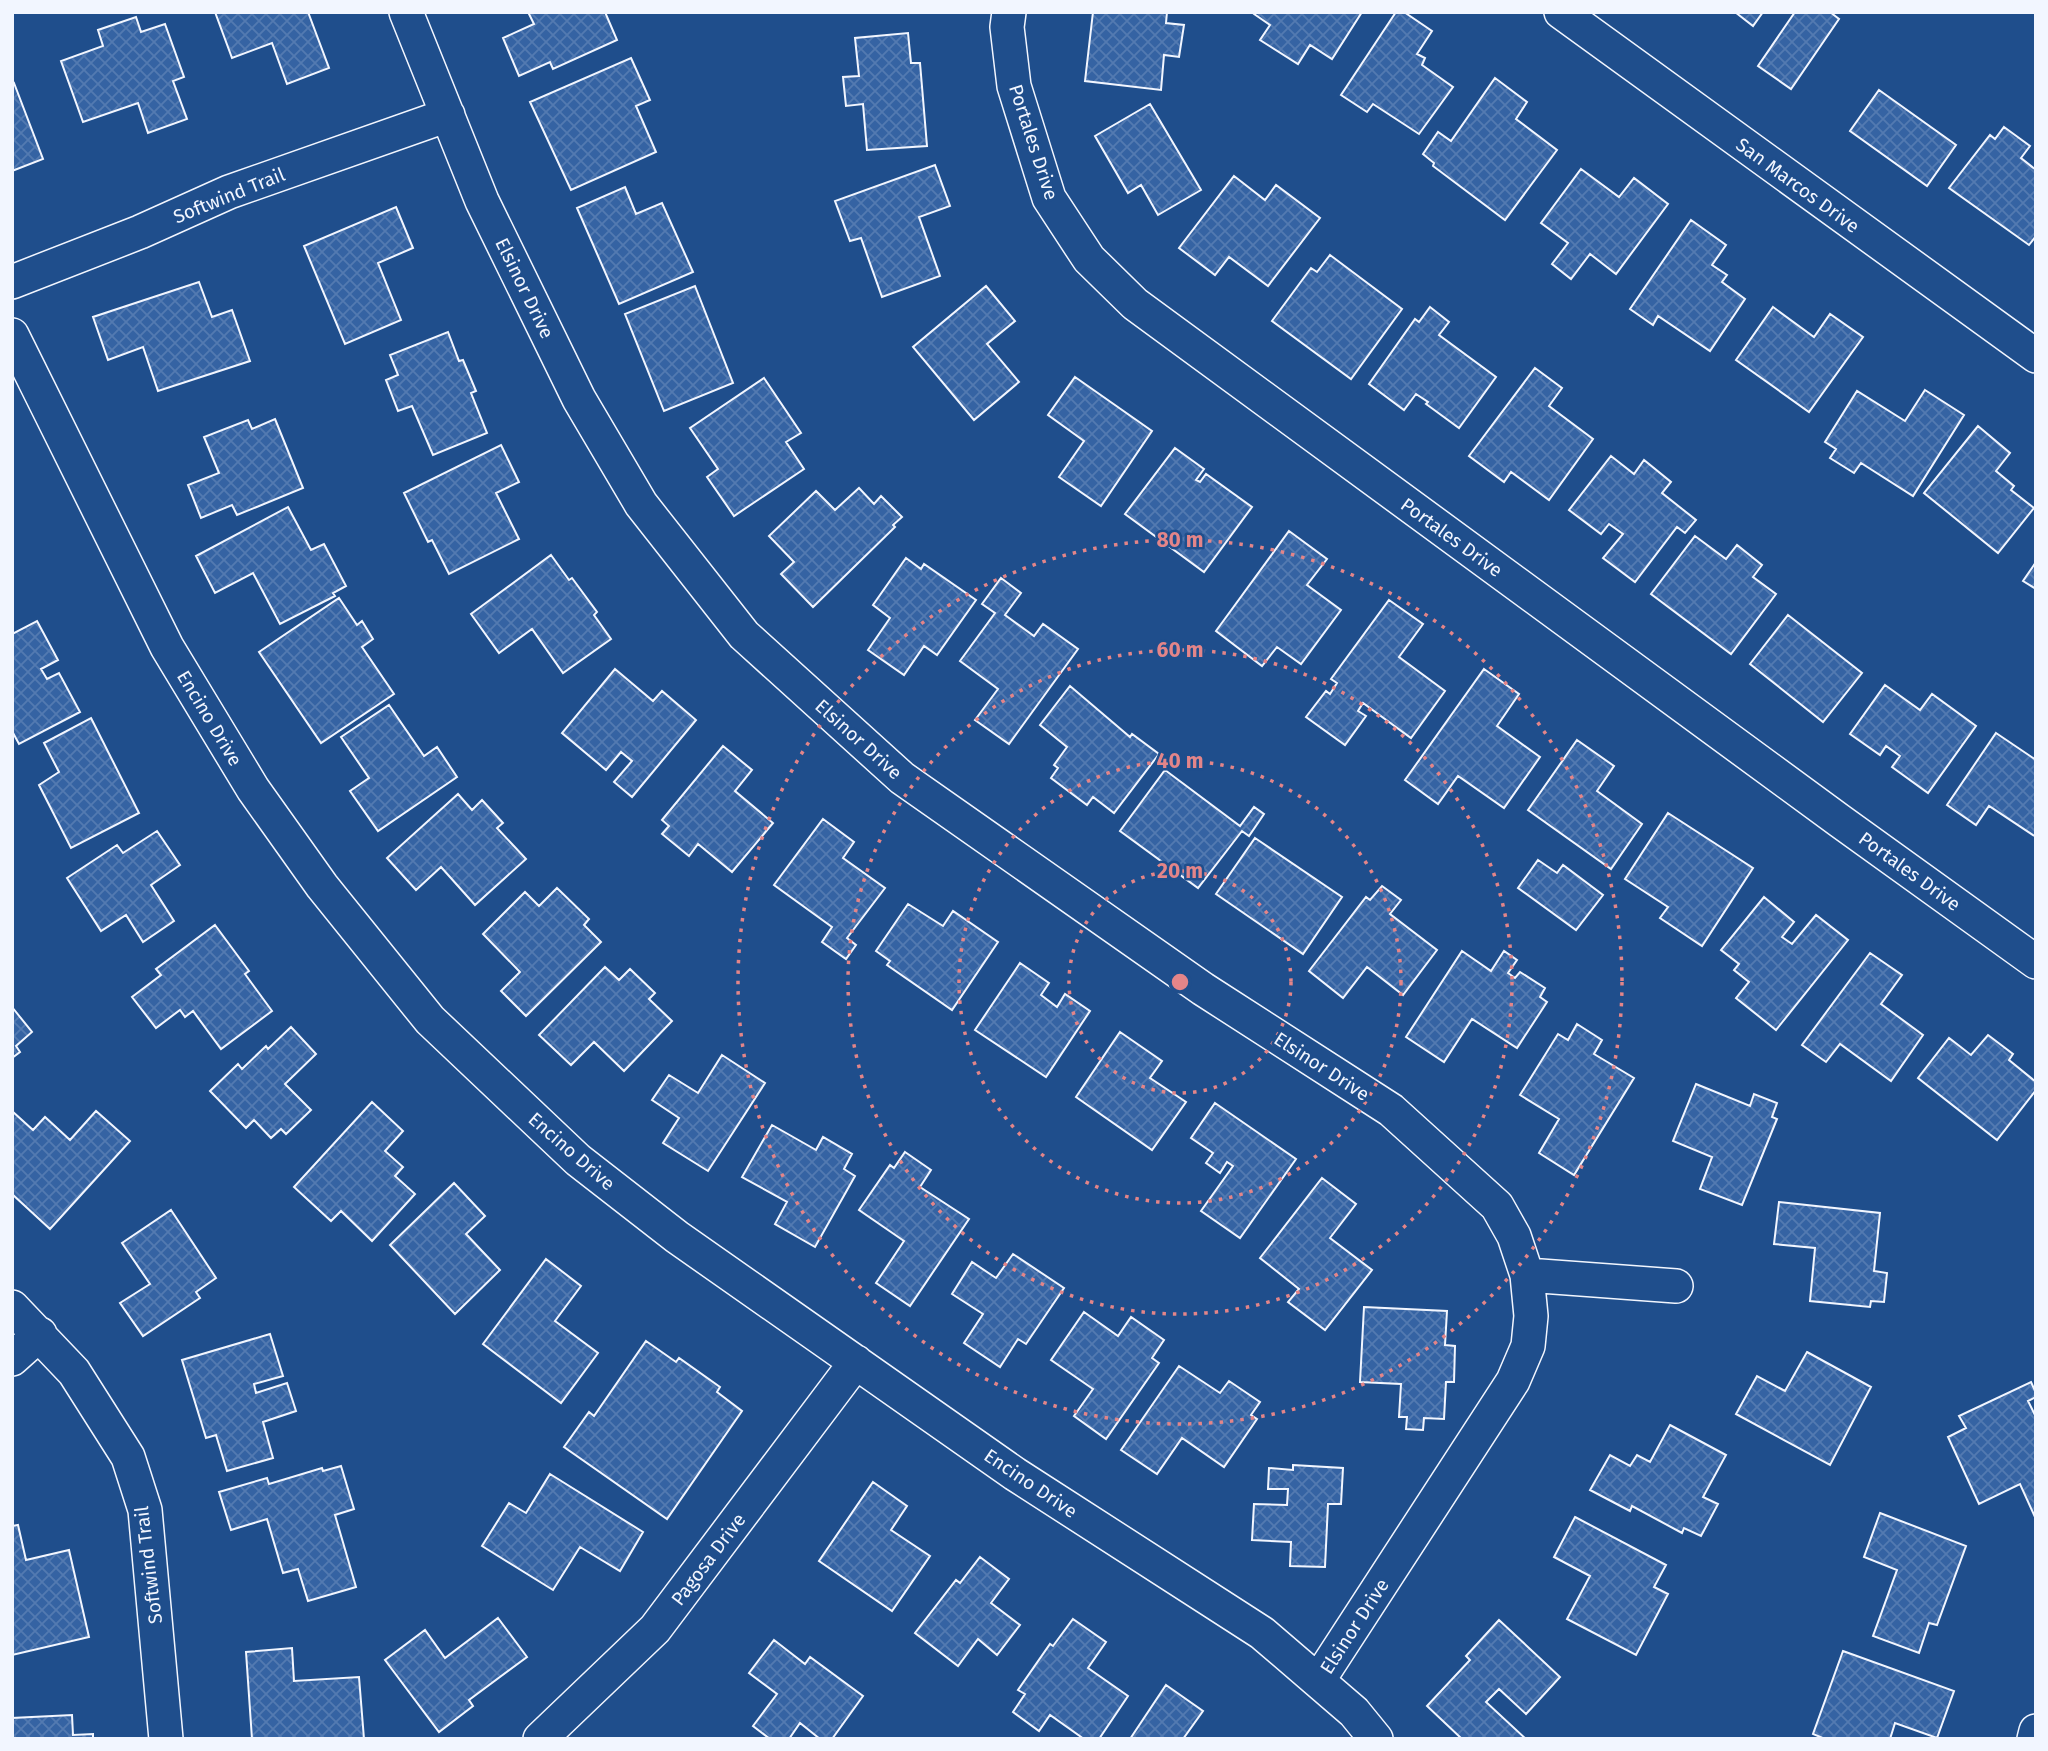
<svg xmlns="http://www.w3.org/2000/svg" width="2048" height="1751" font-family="'Fira Sans',sans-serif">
  <defs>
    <pattern id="building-cross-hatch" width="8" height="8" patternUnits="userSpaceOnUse" patternTransform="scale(1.75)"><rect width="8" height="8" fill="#3563a3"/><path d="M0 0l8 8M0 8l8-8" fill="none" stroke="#537ab1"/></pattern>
  </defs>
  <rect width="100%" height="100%" fill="#1f4e8c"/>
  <path fill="url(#building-cross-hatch)" stroke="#f2f6ff" stroke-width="2" d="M215,12H308L329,68L287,84L272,43L232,58Z
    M528,12H605L617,40L553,69L550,62L519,76L503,38L534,24Z
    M1093,12H1167L1166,23L1184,25L1179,57L1164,55L1161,90L1085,81Z
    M1255,12H1362L1332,59L1310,45L1298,64L1260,40L1270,25L1254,14Z
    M1396,12H1404L1432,31L1417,54L1425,58L1422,65L1453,87L1419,134L1373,104L1367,112L1341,95Z
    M1735,12H1763L1753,26Z
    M1795,12H1830L1839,19L1791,89L1758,66Z
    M136,17L141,32L165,24L184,77L173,81L187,119L148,133L138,103L83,122L61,61L103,46L98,30Z
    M908,33L911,63H920L927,146L867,150L863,104L846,106L843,77L859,76L855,38Z
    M631,58L650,100L636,106L656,152L571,190L530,102Z
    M1495,78L1527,102L1516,119L1557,150L1505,220L1433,166L1434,163L1423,154L1438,132L1451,141Z
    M14,83L43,159L12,171V84Z
    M1879,90L1956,145L1927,186L1850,131Z
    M1150,104L1201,190L1158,215L1141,185L1128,193L1095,136Z
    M2004,127L2030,146L2021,158L2036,170V236L2029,245L1949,188L1990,135L1995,139Z
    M935,165L950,206L919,217L940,276L882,297L861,238L850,241L835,201Z
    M1581,169L1619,197L1634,178L1668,204L1616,274L1590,254L1571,279L1552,264L1568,243L1541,223Z
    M1234,176L1265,200L1276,185L1320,218L1268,286L1229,257L1215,275L1179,248Z
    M625,187L636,214L662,203L693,272L619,304L577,208Z
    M396,207L413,248L378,263L401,320L345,344L304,246Z
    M1691,220L1726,245L1712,265L1727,275L1722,282L1745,299L1710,351L1658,316L1653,325L1630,309Z
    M1330,255L1402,309L1351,379L1272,321L1311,268L1317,272Z
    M199,282L212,317L232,310L250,361L158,391L143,347L108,360L93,317Z
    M695,286L733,383L664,411L625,314Z
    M986,286L1015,321L987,344L1019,382L974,420L913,347Z
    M1430,307L1449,322L1439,335L1496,377L1459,428L1426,404L1428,402L1416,394L1404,410L1369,384L1415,319L1419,322Z
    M1773,307L1814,337L1830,314L1863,337L1809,412L1736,360Z
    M448,332L459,361L463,360L476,391L471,393L487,433L433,455L412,406L398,411L386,380L398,375L390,355Z
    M1535,368L1562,388L1549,406L1593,439L1549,500L1511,472L1504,482L1469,456Z
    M1075,377L1152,431L1101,506L1059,477L1084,441L1048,415Z
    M764,378L801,433L786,442L804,469L734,516L707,477L718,469L690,428Z
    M1925,390L1964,415L1913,496L1861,463L1854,473L1830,458L1836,449L1825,442L1857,391L1905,421Z
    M275,419L303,488L237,515L232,505L201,518L188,485L219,473L204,437L248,420L252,429Z
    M1978,426L2010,453L1996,471L2014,486L2011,490L2034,508L1998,553L1924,493Z
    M501,445L519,482L496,493L519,539L449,574L432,540L428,542L404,493Z
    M1175,448L1204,469L1196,480L1200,482L1206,474L1252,507L1204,572L1125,514Z
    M1611,456L1634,474L1644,460L1671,482L1662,493L1696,520L1685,533L1677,527L1635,582L1603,558L1623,534L1609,524L1601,534L1569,510Z
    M859,488L874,504L881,496L902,517L893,525L895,527L813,607L781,574L794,562L769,536L816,491L835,510Z
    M288,507L311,550L324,544L346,586L333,593L335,596L280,624L253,573L215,593L196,556Z
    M1289,531L1327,559L1307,585L1341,610L1301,664L1277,647L1262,666L1216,631Z
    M1695,536L1726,559L1737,545L1762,565L1753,577L1776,594L1731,654L1651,594Z
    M551,555L569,580L572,578L597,612L594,615L611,639L563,673L532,629L499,653L471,614Z
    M906,558L921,569L924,564L976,600L937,655L924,646L904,675L868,650L890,618L873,605Z
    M2036,562V589L2023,581Z
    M1001,578L1021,593L1005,615L1034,636L1043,624L1078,649L1009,744L975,720L998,689L960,661L995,613L982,604Z
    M339,598L357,625L362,621L373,639L362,647L394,694L321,743L259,652Z
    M1389,600L1423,624L1399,657L1445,691L1411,738L1363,703L1358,711L1366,716L1345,745L1306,717L1326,691L1330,694L1337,683L1331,679Z
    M1788,615L1862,673L1823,722L1750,664Z
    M37,621L58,660L41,669L47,679L59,673L80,712L19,744L12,731V634Z
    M615,669L653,701L662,691L696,720L632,797L614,782L632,761L621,752L606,770L562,733Z
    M1484,669L1519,694L1497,726L1540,757L1504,808L1458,776L1438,804L1405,780Z
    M1885,685L1920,710L1932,694L1976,726L1928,793L1892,767L1900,756L1886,746L1880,755L1850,734Z
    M1070,686L1130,737L1132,734L1159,754L1114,813L1093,797L1087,805L1051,778L1058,768L1054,765L1067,747L1040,725Z
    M389,705L424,756L437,747L457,777L378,831L350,791L369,778L341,737Z
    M91,718L139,813L71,848L39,785L59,772L44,743Z
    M1996,733L2036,760V837L1989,806L1976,825L1947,805Z
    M1577,740L1614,766L1597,791L1642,824L1611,869L1528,810Z
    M723,746L752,770L735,791L773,823L732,872L698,844L689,856L662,834L669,826L662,820Z
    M1165,770L1240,826L1254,807L1264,814L1249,836L1242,831L1198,888L1120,831Z
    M458,794L472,810L482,800L503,823L497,828L526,859L475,905L441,867L416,890L387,858Z
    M1668,813L1753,868L1702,946L1660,918L1668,907L1625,879Z
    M823,819L854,842L843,858L885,888L847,938L856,945L846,959L822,942L832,927L774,885Z
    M157,831L180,865L151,885L174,921L143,942L126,915L101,931L67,878L117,845L123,853Z
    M1255,838L1342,897L1303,954L1216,894Z
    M1538,860L1557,873L1563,865L1603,895L1576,930L1518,888Z
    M1382,886L1401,900L1390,914L1437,950L1403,995L1367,967L1343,998L1309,971L1366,897L1370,900Z
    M557,888L589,919L584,925L601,942L526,1016L501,991L520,972L483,934L525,892L539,906Z
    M1764,897L1794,922L1782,937L1792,944L1816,915L1848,940L1776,1030L1736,998L1749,982L1734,970L1739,964L1721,950Z
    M908,904L943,926L953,911L998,942L952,1010L887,965L890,961L876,951Z
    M215,925L249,971L245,974L272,1011L221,1049L193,1011L185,1017L180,1010L156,1028L132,997L161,975L156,969Z
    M1462,951L1491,971L1504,951L1517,960L1508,973L1515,978L1520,972L1545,988L1540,997L1547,1002L1517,1048L1472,1019L1444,1062L1406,1037Z
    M1870,953L1902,975L1881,1004L1923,1035L1891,1081L1840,1044L1826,1062L1802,1045Z
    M1020,963L1049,983L1041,995L1057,1007L1065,994L1090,1011L1046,1077L975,1030Z
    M605,967L619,980L630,969L655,993L649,999L672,1021L624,1071L594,1042L571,1065L539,1035Z
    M12,1007L32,1032L16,1046L20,1052L12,1058Z
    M1577,1024L1602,1040L1594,1054L1634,1078L1574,1175L1539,1153L1559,1119L1520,1095L1558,1034L1568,1040Z
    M291,1027L316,1054L285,1084L311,1110L286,1134L281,1129L271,1138L254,1120L246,1128L210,1091L238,1064L242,1069L266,1046L268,1049Z
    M1120,1032L1162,1061L1150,1078L1186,1102L1152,1150L1076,1097Z
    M1988,1035L2013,1054L2009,1060L2036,1082V1090L1997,1140L1918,1078L1949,1038L1971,1055Z
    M722,1055L765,1083L708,1171L663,1143L679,1118L652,1100L669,1075L698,1093Z
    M1696,1084L1750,1106L1754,1094L1777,1103L1772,1117L1777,1119L1742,1205L1700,1189L1712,1157L1673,1141Z
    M372,1102L403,1131L385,1151L403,1167L395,1176L415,1194L372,1241L341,1211L331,1221L294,1187Z
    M1215,1103L1296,1159L1240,1238L1201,1211L1233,1166L1227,1162L1220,1173L1206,1163L1213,1153L1191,1138Z
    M12,1111L33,1130L45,1117L70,1140L96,1111L130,1141L50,1229L12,1194Z
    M772,1125L816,1150L823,1137L852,1154L844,1169L855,1176L815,1247L775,1224L787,1202L742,1177Z
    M905,1152L931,1170L920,1187L969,1219L910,1306L876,1283L904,1241L859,1210L890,1165L894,1168Z
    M1322,1178L1356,1204L1330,1238L1372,1270L1325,1330L1288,1302L1299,1289L1260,1258Z
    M454,1183L485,1216L466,1234L500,1270L455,1314L390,1245Z
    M1779,1202L1880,1213L1874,1271L1887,1273L1884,1302L1871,1301L1870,1307L1810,1301L1815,1248L1774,1244Z
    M171,1210L216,1278L196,1292L200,1298L143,1336L120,1303L150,1284L122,1243Z
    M1013,1254L1064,1288L1026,1344L1018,1339L1000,1367L964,1343L983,1314L952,1294L972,1262L996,1278Z
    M546,1259L581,1286L555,1321L598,1353L561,1403L483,1344Z
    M1364,1307L1447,1311L1445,1345L1455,1346L1454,1382H1446L1444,1419L1424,1418L1423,1430L1406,1429L1407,1417H1399L1401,1384L1360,1382Z
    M1084,1312L1118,1336L1131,1317L1164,1340L1152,1358L1159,1363L1106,1439L1074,1416L1093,1389L1051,1360Z
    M270,1334L283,1376L254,1384L256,1393L287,1383L296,1411L263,1422L273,1458L227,1471L216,1435L206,1438L182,1360Z
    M646,1341L676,1362L679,1358L720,1387L717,1392L742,1411L667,1519L564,1447L589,1412L594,1416Z
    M1807,1352L1871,1387L1830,1465L1736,1414L1757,1376L1785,1391Z
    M1179,1366L1220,1393L1229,1381L1260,1402L1251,1415L1257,1419L1224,1467L1182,1438L1157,1474L1121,1450Z
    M2031,1382L2036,1393V1397L2028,1401L2036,1417L2035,1517L2020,1484L1979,1504L1948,1437L1966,1428L1959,1416Z
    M1670,1425L1726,1455L1703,1497L1718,1504L1701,1536L1684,1528L1682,1533L1632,1506L1630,1511L1590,1490L1610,1455L1630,1466L1637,1455L1650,1462Z
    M1293,1465L1343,1468L1341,1504H1328L1325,1567L1290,1566L1291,1542L1252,1540L1254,1504L1287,1505L1288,1489H1268L1269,1468L1293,1470Z
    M341,1466L354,1509L335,1515L356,1587L308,1601L298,1569L283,1573L267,1519L231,1530L219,1492L267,1478L269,1484L322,1468L323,1471Z
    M550,1474L643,1532L620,1571L580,1547L553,1590L482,1546L509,1503L526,1513Z
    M873,1482L907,1506L891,1530L930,1556L892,1611L819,1561Z
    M1880,1513L1966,1546L1937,1625L1929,1623L1919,1653L1873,1636L1897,1570L1864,1557Z
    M1575,1517L1666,1565L1654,1587L1668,1594L1636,1655L1567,1619L1590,1576L1554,1557Z
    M18,1525L26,1560L69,1550L89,1637L12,1655V1526Z
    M980,1557L1009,1579L991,1603L1020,1625L997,1655L978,1639L958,1666L915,1633L956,1580L960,1583Z
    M498,1618L527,1657L469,1700L473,1706L439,1732L385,1660L425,1630L445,1658Z
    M1073,1619L1106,1642L1088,1668L1128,1696L1099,1739H1084L1050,1715L1039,1731L1013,1712L1025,1694L1018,1690L1050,1644L1053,1646Z
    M1499,1620L1560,1677L1526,1714L1499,1689L1486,1702L1526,1739H1462L1427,1706L1470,1660L1466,1656Z
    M774,1640L805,1664L810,1657L863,1696L832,1739H820L800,1723L789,1739H770L753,1726L777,1694L749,1673Z
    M292,1648L294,1681L359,1677L364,1739H252L246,1652Z
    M1843,1651L1954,1691L1937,1738L1895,1723L1890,1739H1825L1813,1734Z
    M1166,1685L1203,1711L1183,1739H1130Z
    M72,1715L73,1735L93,1734V1739H12V1718Z"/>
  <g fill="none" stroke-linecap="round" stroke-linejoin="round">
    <defs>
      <path id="street" d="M406,12L482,201L579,399L641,504L744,635L902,778L1203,989L1391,1110L1497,1206L1514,1236L1527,1275L1531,1316L1528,1346L1513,1381L1318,1681
        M1009,12L1007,27L1014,86L1049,198L1089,259L1135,304L1840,821L2036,962
        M1561,12L2036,356
        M12,282L140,232L229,192L448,115
        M12,335L167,647L253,789L322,886L430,1020L578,1160L677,1237L1015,1474L1262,1633L1354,1712L1376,1739
        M1527,1275L1676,1286
        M12,1307L74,1372L128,1457L145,1510L166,1739
        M12,1359L40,1334
        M540,1739L655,1629L856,1362
        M2034,1739L2036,1731"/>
    </defs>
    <use href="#street" stroke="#f2f6ff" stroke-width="36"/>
    <use href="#street" stroke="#1f4e8c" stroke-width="33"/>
  </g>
  <g fill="none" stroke="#e38589" stroke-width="3.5" stroke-dasharray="3.5 7">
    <circle cx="1180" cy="982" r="111"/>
    <circle cx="1180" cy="982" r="221"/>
    <circle cx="1180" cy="982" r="332"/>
    <circle cx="1180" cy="982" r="442"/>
  </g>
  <g text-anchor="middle" stroke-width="5" stroke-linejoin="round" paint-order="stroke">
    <g font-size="19" fill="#f2f6ff" stroke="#1f4e8c">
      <text transform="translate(1034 142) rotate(72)" y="7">Portales Drive</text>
      <text transform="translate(1798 185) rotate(36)" y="7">San Marcos Drive</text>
      <text transform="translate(229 195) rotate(-22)" y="7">Softwind Trail</text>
      <text transform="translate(525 288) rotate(64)" y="7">Elsinor Drive</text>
      <text transform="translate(1452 537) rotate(36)" y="7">Portales Drive</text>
      <text transform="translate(210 718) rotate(59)" y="7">Encino Drive</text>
      <text transform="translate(859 739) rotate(42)" y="7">Elsinor Drive</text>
      <text transform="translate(1910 871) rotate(36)" y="7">Portales Drive</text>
      <text transform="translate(1322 1066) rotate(33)" y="7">Elsinor Drive</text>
      <text transform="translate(572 1151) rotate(41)" y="7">Encino Drive</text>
      <text transform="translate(1031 1483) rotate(34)" y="7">Encino Drive</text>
      <text transform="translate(708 1559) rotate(-53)" y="7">Pagosa Drive</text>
      <text transform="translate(148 1565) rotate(-97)" y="7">Softwind Trail</text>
      <text transform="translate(1354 1626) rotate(-57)" y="7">Elsinor Drive</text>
    </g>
  </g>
  <circle cx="1180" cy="982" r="10" fill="#e38589" stroke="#1f4e8c" stroke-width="3.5"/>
  <g font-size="21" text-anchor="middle" font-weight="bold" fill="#e38589" stroke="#1f4e8c" stroke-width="5" stroke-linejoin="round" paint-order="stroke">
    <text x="1180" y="547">80 m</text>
    <text x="1180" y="657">60 m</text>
    <text x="1180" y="768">40 m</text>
    <text x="1180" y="878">20 m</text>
  </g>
  <rect width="2048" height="1751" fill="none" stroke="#f2f6ff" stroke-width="28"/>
</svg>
